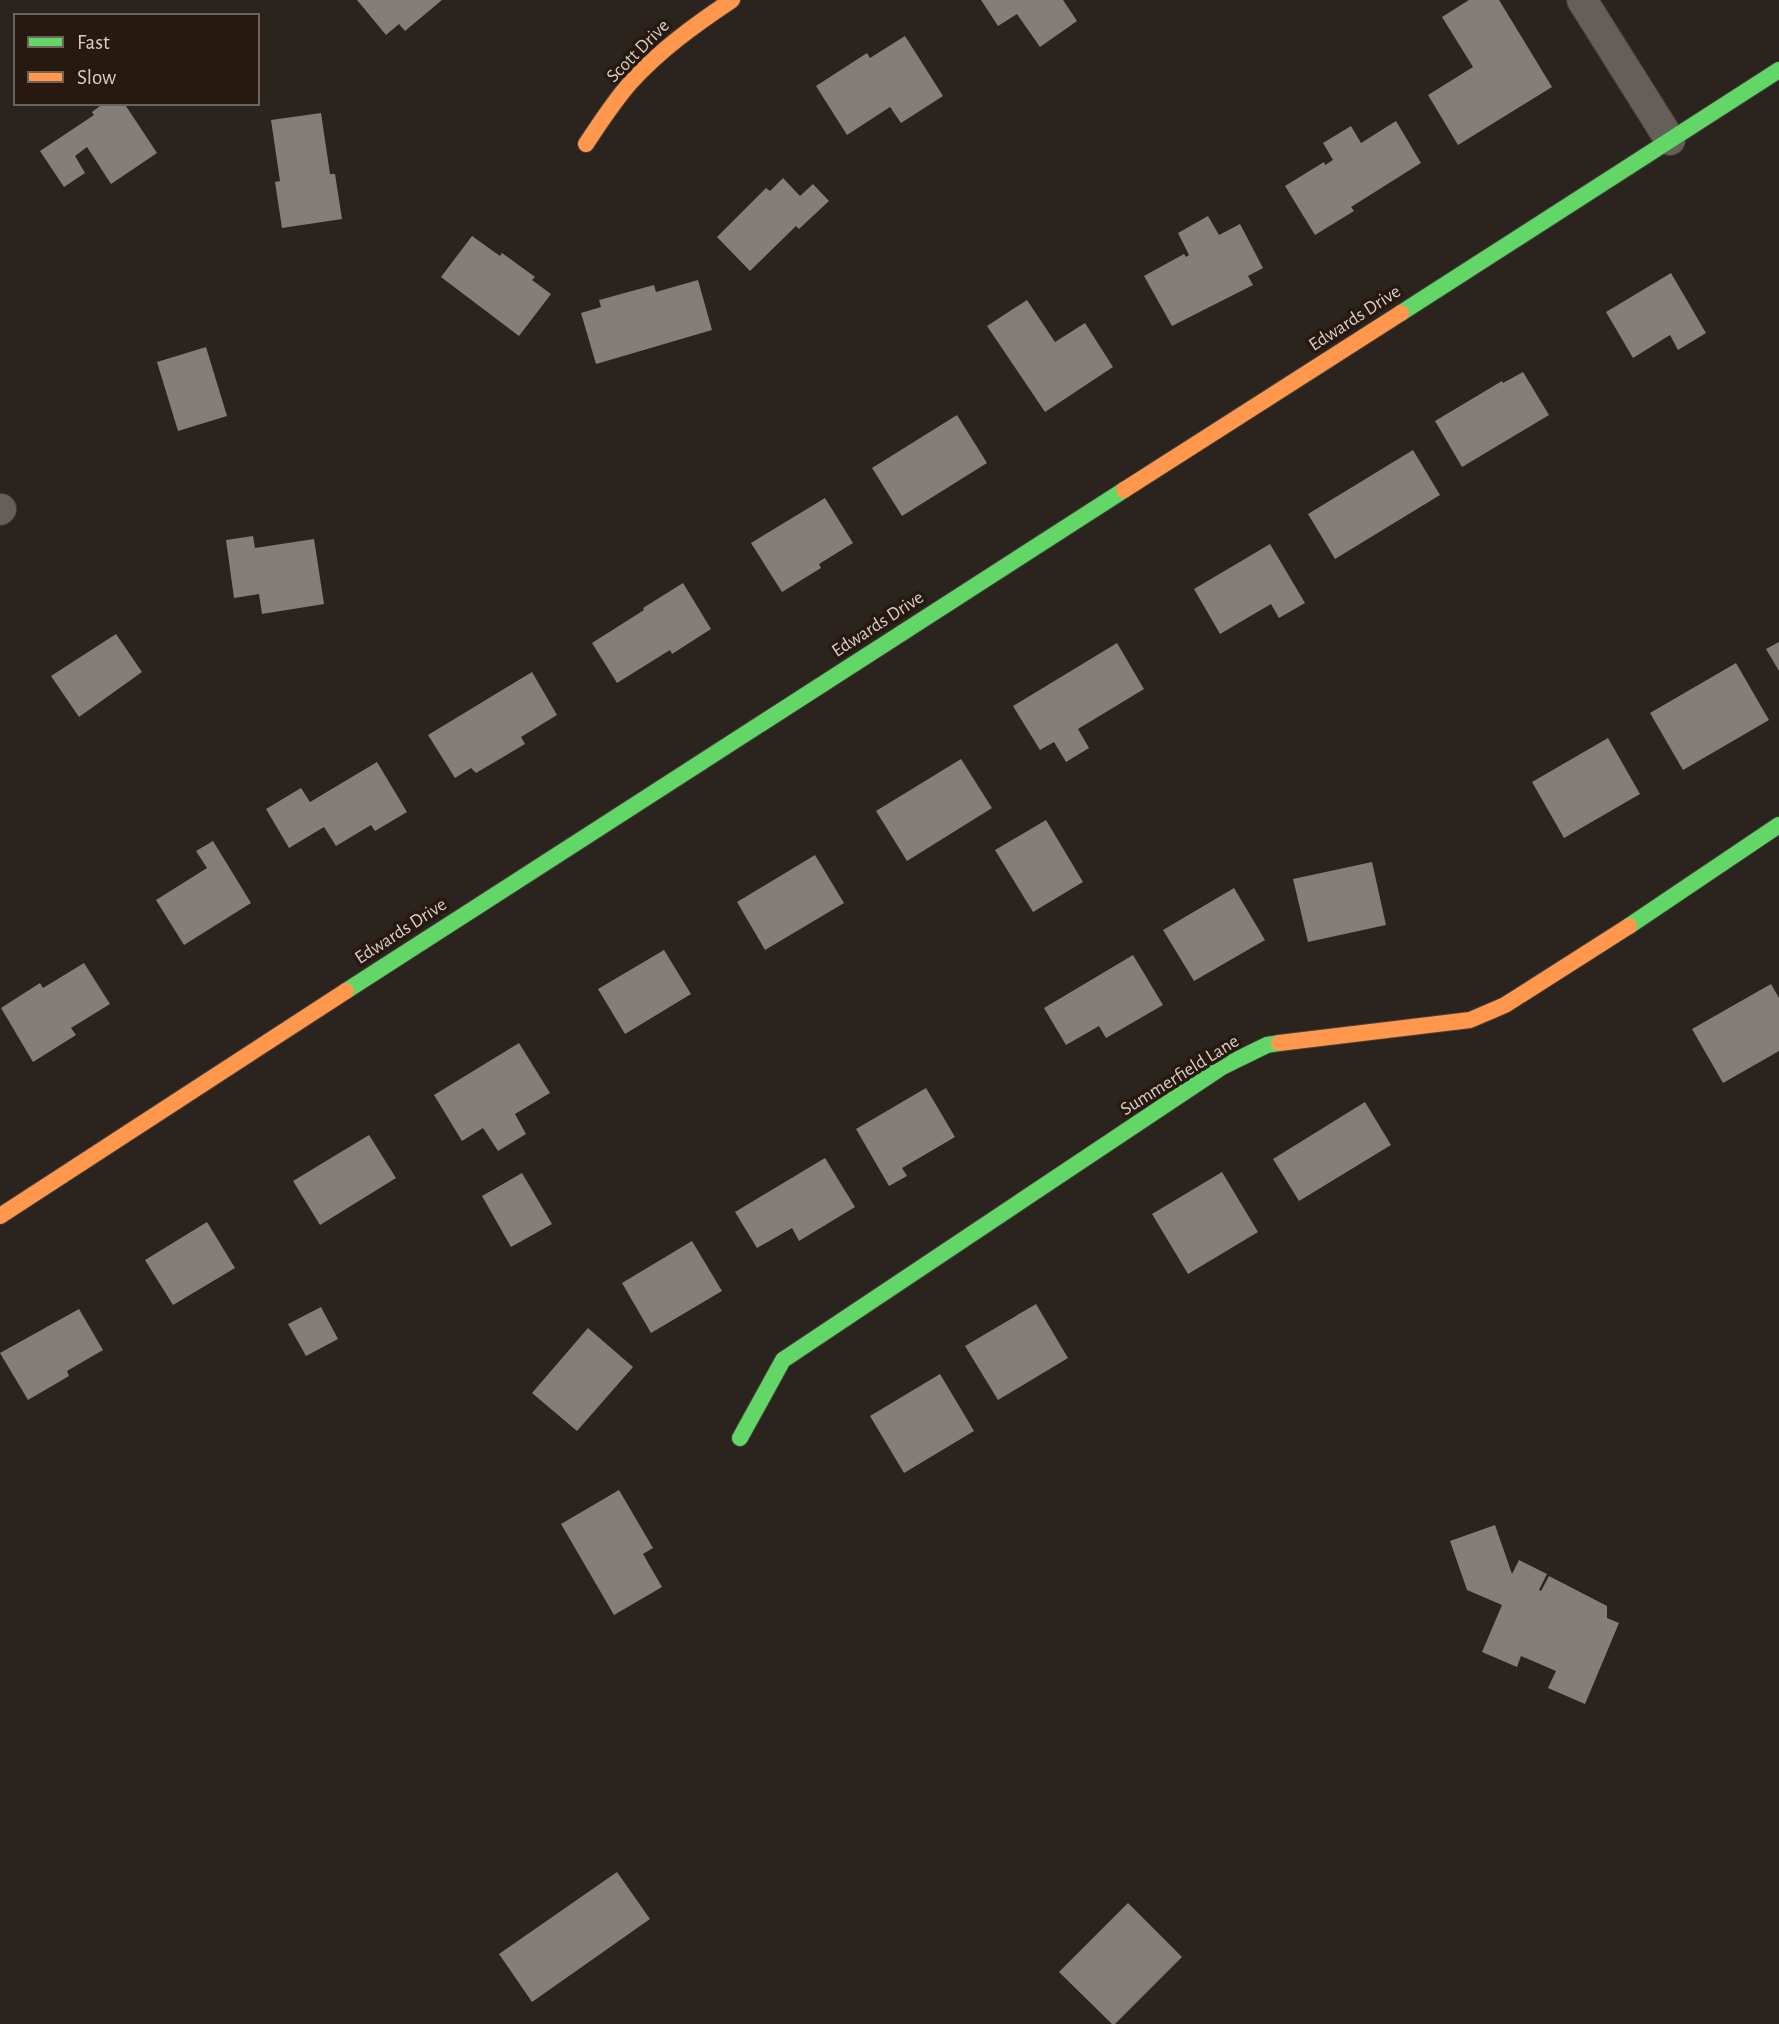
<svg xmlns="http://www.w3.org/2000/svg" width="1779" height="2024" font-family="'Alegreya Sans',sans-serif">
  <rect width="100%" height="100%" fill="#2b241e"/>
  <path fill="#847d78" d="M357,0H442L405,31L399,24L386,35Z
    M981,0H1063L1077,21L1040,47L1017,14L998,26Z
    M1469,0H1499L1552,87L1458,145L1428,95L1473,67L1442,17Z
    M905,36L943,96L901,123L890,107L847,135L816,86L867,53L870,58Z
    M104,103H124L157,153L111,184L87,147L75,156L85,173L64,187L40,151L94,115L92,112Z
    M321,113L330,174H335L342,219L282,228L275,182L280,181L271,120Z
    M1396,121L1421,163L1351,207L1354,211L1315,235L1285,186L1324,162L1325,165L1333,160L1323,143L1351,126L1361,143Z
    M783,178L800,196L813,184L829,201L799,229L796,226L750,271L717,237L766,188L770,191Z
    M1208,216L1219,235L1240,224L1263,268L1248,276L1253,285L1172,326L1144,276L1184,254L1186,257L1189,255L1178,233Z
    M472,236L500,256L502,253L535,277L532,280L551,294L519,336L441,277Z
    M1671,273L1706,333L1678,350L1670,335L1633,358L1606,312Z
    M698,280L712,330L596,364L581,313L601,307L599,300L654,285L656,292Z
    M1027,300L1055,342L1085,323L1113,367L1045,412L987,326Z
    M206,347L227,416L178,431L157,362Z
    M1523,372L1549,415L1462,467L1435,421L1502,381L1503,383Z
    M957,415L987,463L902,516L872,468Z
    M1413,450L1440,495L1335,559L1308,514Z
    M825,498L853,543L819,564L821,568L782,592L751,543Z
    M253,536L255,548L314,539L324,604L262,614L259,594L234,598L226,540Z
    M1270,544L1305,603L1279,618L1271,604L1220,634L1194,589Z
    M683,583L711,629L672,654L670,650L617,683L592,643L644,610L643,608Z
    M116,634L142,672L79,717L51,676Z
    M1779,642V671L1766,649Z
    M1117,643L1144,689L1078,729L1089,748L1066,762L1054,742L1040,750L1013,706Z
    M1736,663L1769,720L1683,770L1650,713Z
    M532,672L557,715L521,737L525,744L476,773L471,768L455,778L428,735Z
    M1608,738L1640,794L1564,838L1532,782Z
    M961,759L992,808L907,861L876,811Z
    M377,762L407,812L375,831L371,825L336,846L324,827L289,848L266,809L301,788L310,802Z
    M1046,820L1083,882L1033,912L995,850Z
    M213,841L251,903L184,945L156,900L207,868L196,851Z
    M815,855L844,903L765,950L737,902Z
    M1372,862L1386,925L1308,942L1293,879Z
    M1234,888L1265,940L1194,981L1163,930Z
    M664,950L691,994L625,1034L598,989Z
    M1133,955L1163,1005L1106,1038L1099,1026L1066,1045L1044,1008Z
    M84,963L110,1004L71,1028L76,1035L33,1062L1,1008L40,983L43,988Z
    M1771,984L1779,998V1051L1723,1083L1692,1029Z
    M519,1043L550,1093L515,1114L526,1134L498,1151L483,1128L462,1141L434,1095Z
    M926,1088L955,1137L902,1168L907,1176L889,1186L856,1129Z
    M1365,1102L1391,1145L1299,1201L1273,1159Z
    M369,1135L396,1178L320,1225L293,1181Z
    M825,1158L855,1207L799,1241L792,1228L757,1248L735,1212Z
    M1222,1172L1258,1232L1188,1274L1152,1214Z
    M522,1173L552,1224L511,1247L482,1196Z
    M207,1222L235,1268L173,1305L145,1260Z
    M692,1241L722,1291L651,1333L622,1283Z
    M1036,1304L1068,1358L998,1400L965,1346Z
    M321,1307L338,1339L306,1356L288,1324Z
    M79,1309L103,1350L67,1371L69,1376L28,1400L0,1353Z
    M588,1328L633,1367L577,1431L532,1393Z
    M940,1374L974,1431L904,1473L870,1416Z
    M619,1490L653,1548L643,1554L662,1587L614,1615L561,1524Z
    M1495,1525L1512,1574L1519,1560L1547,1574L1539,1590L1541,1591L1549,1576L1607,1606V1618L1619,1623L1585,1704L1548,1688L1556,1671L1521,1656L1517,1667L1482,1652L1502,1605L1467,1590L1450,1541Z
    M617,1872L650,1919L532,2002L499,1954Z
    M1128,1903L1182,1957L1115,2024H1112L1059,1972Z"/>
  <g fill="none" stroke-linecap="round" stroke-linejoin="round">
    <defs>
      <path id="street" d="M1582,0L1670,140
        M0,510L1,509"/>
      <path id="fast" d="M1401,313L1779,70
        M1629,926L1779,825
        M346,991L1124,490
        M740,1438L783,1360L1222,1067L1267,1045L1279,1043"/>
      <path id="slow" d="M586,144C600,123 614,101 631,82C660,50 696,24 732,0
        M1124,490L1401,313
        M1279,1043L1470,1020L1505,1005L1629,926
        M0,1216L346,991"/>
    </defs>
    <use href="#street" stroke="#463f3b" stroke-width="32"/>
    <use href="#fast" stroke="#463f3b" stroke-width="18"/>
    <use href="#slow" stroke="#463f3b" stroke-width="18"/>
    <use href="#street" stroke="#655f5a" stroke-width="30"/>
    <use href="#fast" stroke="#63d668" stroke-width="16"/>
    <use href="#slow" stroke="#ff974d" stroke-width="16"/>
  </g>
  <g text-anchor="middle" stroke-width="7" stroke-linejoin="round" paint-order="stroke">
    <g font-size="19" fill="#d9cfc8" stroke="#27190f">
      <text transform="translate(637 50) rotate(-45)" y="7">Scott Drive</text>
      <text transform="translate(1354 317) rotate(-33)" y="7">Edwards Drive</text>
      <text transform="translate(877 623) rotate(-33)" y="7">Edwards Drive</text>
      <text transform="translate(400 930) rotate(-33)" y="7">Edwards Drive</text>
      <text transform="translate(1179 1074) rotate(-32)" y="7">Summerfield Lane</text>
    </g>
  </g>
  <rect x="14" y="14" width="245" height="91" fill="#27190f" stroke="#6e6259" stroke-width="2"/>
  <rect x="28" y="37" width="35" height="10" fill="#63d668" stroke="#6e6259" stroke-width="2"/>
  <text x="77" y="49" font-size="21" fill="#d9cfc8">Fast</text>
  <rect x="28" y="72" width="35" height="10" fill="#ff974d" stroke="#6e6259" stroke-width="2"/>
  <text x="77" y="84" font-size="21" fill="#d9cfc8">Slow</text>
</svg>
